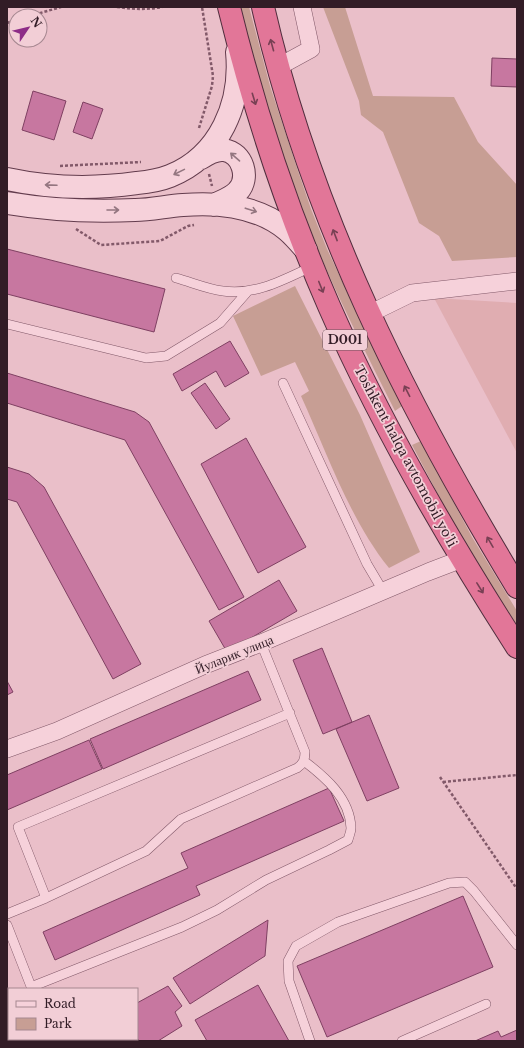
<svg xmlns="http://www.w3.org/2000/svg" width="524" height="1048" font-family="'Libre Baskerville',serif">
  <rect width="100%" height="100%" fill="#eabfc9"/>
  <path fill="#e0adb1" d="M434,298L517,303V453Z"/>
  <path fill="#c79e94" d="M239,7H249L270,86L297,168L311,209L327,249L364,328L402,406L395,411C369,359 343,308 320,255C285,175 263,91 239,7Z
    M323,7H345L373,96L454,97L478,142L517,185V257L452,261L439,236L419,223L383,132L361,115L359,101Z
    M295,286L360,415L420,552L389,568C350,520 327,453 301,396L309,391L295,362L261,376L233,316Z
    M421,441L472,537L517,611V630L463,542L412,445Z"/>
  <path fill="#c777a0" stroke="#7f4062" d="M492,58L517,59V87L491,86Z
    M33,91L66,101L54,140L22,130Z
    M83,102L103,109L92,139L73,132Z
    M7,249L165,289L154,332L7,294Z
    M230,341L249,373L225,387L216,371L182,391L173,374Z
    M7,373L135,412L149,422L244,597L219,610L125,440L7,403Z
    M205,383L230,419L216,429L191,393Z
    M246,438L306,547L258,573L201,464Z
    M7,467L29,474L44,487L141,664L113,679L17,502L7,499Z
    M279,580L297,611L227,652L209,621Z
    M322,648L352,722L323,734L293,660Z
    M248,671L261,700L103,769L90,739Z
    M7,681L13,692L7,695Z
    M369,715L399,788L367,801L336,729Z
    M89,740L102,769L7,810V775Z
    M329,788L344,821L196,886L200,895L55,960L43,932L188,868L181,853Z
    M463,896L493,967L327,1037L297,966Z
    M268,920L265,956L190,1004L173,978Z
    M258,985L289,1041H207L195,1020Z
    M168,986L182,1006L175,1012L182,1026L158,1041H139L138,1039L133,1041H123L122,1039H137V1003Z
    M517,1030V1041H475L498,1031L501,1037Z
    M82,1039H115V1041H78Z"/>
  <g fill="none" stroke-linecap="round" stroke-linejoin="round">
    <defs>
      <path id="service" d="M176,278C191,282 207,289 223,291C255,296 285,279 313,266
        M7,324L146,358L166,356L220,323L248,291
        M283,383L367,564L383,591
        M46,898L18,827L290,713
        M7,914L46,898L146,851L181,819L297,768C303,764 305,760 305,752L261,643
        M7,925L32,989
        M31,987L182,927L217,910L266,880L329,850L348,840C349,836 351,832 351,828C350,798 325,777 304,761
        M310,1041L289,981L288,961L296,946L338,922L449,883L465,882L474,891L517,945
        M402,1041L486,1004"/>
      <path id="minor" d="M278,67L311,49L302,7
        M369,314L412,293L517,281
        M7,749L57,731L205,665L261,643L428,572L462,559"/>
      <path id="secondary" d="M201,158C207,154 215,149 224,150C243,153 250,178 238,191C232,198 222,201 214,205
        M7,179C49,188 95,189 137,183C148,182 160,180 170,176C220,156 242,103 237,52
        M7,203C49,210 92,212 135,210C151,210 167,206 183,205C220,202 258,206 287,230C294,236 300,243 306,250"/>
      <path id="trunk" d="M229,7C254,109 287,210 329,306C381,425 447,538 517,647
        M263,7C311,217 406,404 517,587"/>
    </defs>
    <use href="#service" stroke="#825969" stroke-width="10"/>
    <use href="#minor" stroke="#825969" stroke-width="18"/>
    <use href="#secondary" stroke="#633c4d" stroke-width="24"/>
    <use href="#trunk" stroke="#502d3d" stroke-width="24"/>
    <path stroke="#825969" stroke-width="2.5" stroke-dasharray="3 2" stroke-linecap="butt" d="M117,7C132,9 147,10 162,7
      M30,16L61,7
      M7,23L16,20
      M199,128L212,86L213,76L202,7
      M60,166L141,162
      M209,174L212,186
      M76,229L101,245L160,241L188,226L194,225
      M440,777L517,889
      M443,782L517,775"/>
    <use href="#service" stroke="#f6d1da" stroke-width="9"/>
    <use href="#minor" stroke="#f6d1da" stroke-width="17"/>
    <use href="#secondary" stroke="#f6d1da" stroke-width="22"/>
    <use href="#trunk" stroke="#e27698" stroke-width="22"/>
  </g>
  <defs><path id="oneway-shaft" d="M-6 0H5M1.5-3L5.5 0L1.5 3" fill="none" stroke-width="1.6" stroke-linecap="round" stroke-linejoin="round"/></defs>
  <g stroke="#784054">
    <use href="#oneway-shaft" transform="translate(272 45) rotate(-105)"/>
    <use href="#oneway-shaft" transform="translate(254 99) rotate(73)"/>
    <use href="#oneway-shaft" transform="translate(335 235) rotate(-111)"/>
    <use href="#oneway-shaft" transform="translate(321 287) rotate(68)"/>
    <use href="#oneway-shaft" transform="translate(407 391) rotate(-117)"/>
    <use href="#oneway-shaft" transform="translate(490 542) rotate(-120)"/>
    <use href="#oneway-shaft" transform="translate(480 588) rotate(58)"/>
  </g>
  <g stroke="#947680">
    <use href="#oneway-shaft" transform="translate(235 157) rotate(-139)"/>
    <use href="#oneway-shaft" transform="translate(179 172) rotate(154)"/>
    <use href="#oneway-shaft" transform="translate(51 185) rotate(-178)"/>
    <use href="#oneway-shaft" transform="translate(113 210)"/>
    <use href="#oneway-shaft" transform="translate(251 210) rotate(18)"/>
  </g>
  <g text-anchor="middle" stroke-width="3.5" stroke-linejoin="round" paint-order="stroke">
    <rect fill="#f2ced6" stroke="#6c515b" stroke-width="1" x="323" y="330" width="44" height="20" rx="3"/>
    <g font-size="12" font-weight="bold" fill="#321c26">
      <text x="345" y="344">D001</text>
    </g>
    <g font-size="13" fill="#321c26" stroke="#f2ced6">
      <text transform="translate(406 456) rotate(62)" y="5">Toshkent halqa avtomobil yo'li</text>
      <text transform="translate(234 654) rotate(-22)" y="5">Йуларик улица</text>
    </g>
  </g>
  <rect width="524" height="1048" fill="none" stroke="#321c26" stroke-width="16"/>
  <rect x="8" y="988" width="130" height="52" fill="#f2ced6" stroke="#a58790"/>
  <rect x="16" y="1001" width="20" height="6" fill="#f6d1da" stroke="#a58790"/>
  <text x="44" y="1008" font-size="12" fill="#321c26">Road</text>
  <rect x="16" y="1018" width="20" height="12" fill="#c79e94" stroke="#a58790"/>
  <text x="44" y="1028" font-size="12" fill="#321c26">Park</text>
  <g transform="translate(28 28) rotate(55)"><circle r="19" fill="#f2ced6" stroke="#a58790"/>
  <path d="M0-3L7 15L0 10L-7 15Z" fill="#8d2c87"/>
  <text y="-6" font-size="11" font-weight="bold" text-anchor="middle" fill="#321c26">N</text>
  </g>
</svg>
